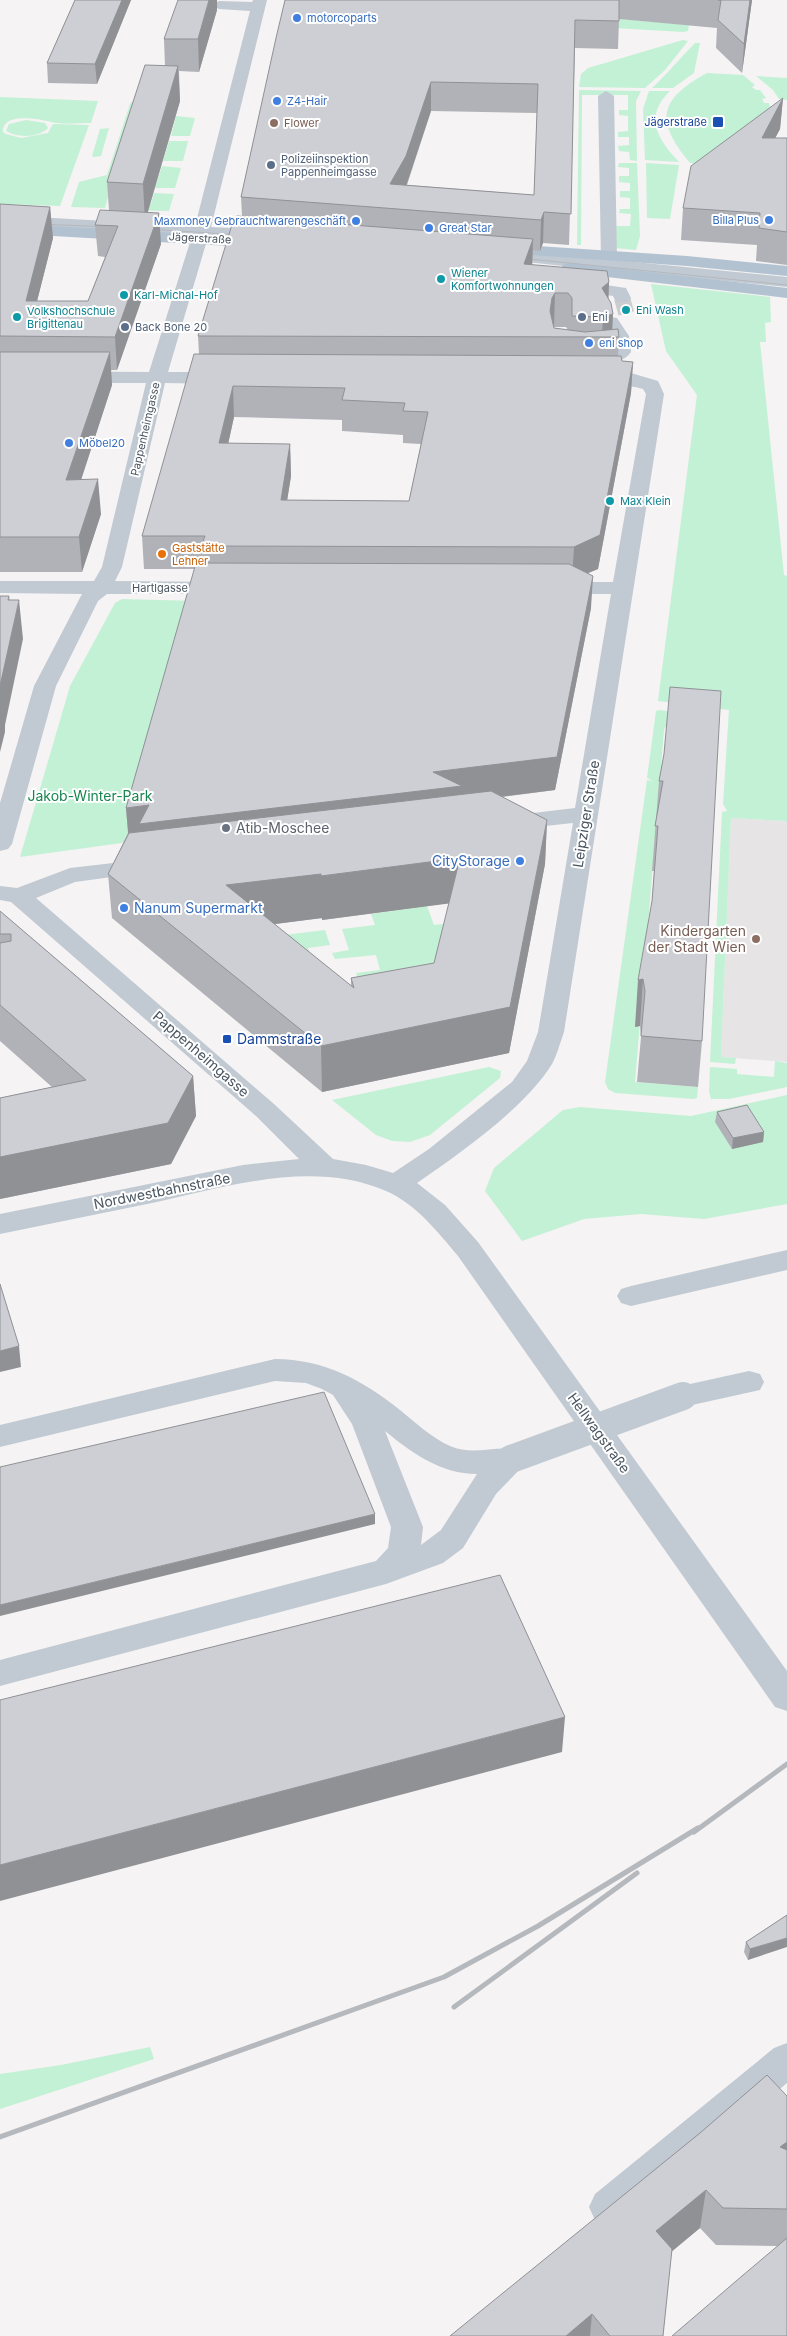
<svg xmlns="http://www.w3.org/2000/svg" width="787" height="2336" font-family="Inter,sans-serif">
  <rect width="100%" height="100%" fill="#f5f3f3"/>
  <path fill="#e6e4e5" d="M731,818L787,821V1062L721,1057Z"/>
  <path fill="#c3f1d5" d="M586,16L689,25L688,31L683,32L579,26Z
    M683,40L688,41L665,70L645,88L579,87L581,74L588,68Z
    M695,43H700L694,73L673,88H652C668,73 680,58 695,43Z
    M707,73L743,75L755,85L752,87L756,90H760L766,98L762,99L764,103H769L771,112L728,165L690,163C655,121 658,100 707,73Z
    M756,76L787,78V100L779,99L773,90Z
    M579,90L641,91L636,101L637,161L630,160L629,152L619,151L618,146L629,145V137H618V132L628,131V116L619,115V110H628V95H582L581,245H577Z
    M649,91H670C643,117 658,140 679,162L645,160L643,109Z
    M0,97L98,101L91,123C78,123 63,125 51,122C39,119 2,112 3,132L6,134L21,138L48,133L53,124L89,125L60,206L0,204Z
    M134,100L105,208L71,207L79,182L107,175L130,104Z
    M176,116L195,118L190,136H171Z
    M26,120L45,123L48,128C38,138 17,138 6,131L9,124Z
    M109,128L101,156L94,157L92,156L100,129Z
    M169,141H188L183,161H163Z
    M619,163H637L640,236L636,250L615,248L616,226H630L631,214L619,213L620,209H630V198L620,197V191H630V183L619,182V176H629V168L618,167Z
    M646,163L679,165L670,219L647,218Z
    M162,166L181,168L175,188H155Z
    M154,193L174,194L169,211L114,210L139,204H151Z
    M651,284L770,297L771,322L765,323L766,342H760L784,575L787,576V821L731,818L721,1057L736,1058L735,1064L710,1062L722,812L727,811L723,804L729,710L658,701L697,395L666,351Z
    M122,599L196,601L129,842L20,857L70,686L115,603Z
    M660,710L678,713L693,730L665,727L664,730L635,1082L698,1087L697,1098L693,1099L615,1093L608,1089L605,1082L647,780L653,781L647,778L656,711Z
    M427,906L434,925L470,921L441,975L363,991L356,973L380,970L376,955L335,959L332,953L349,950L342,929L375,925L371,914Z
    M325,930L330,945L308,948L312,962L276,936Z
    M775,1061L787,1063V1087L729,1099H711L709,1091L710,1067L737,1069V1074L774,1077Z
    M489,1067L501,1071L500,1078L430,1135L410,1142L392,1141L376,1135L332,1100Z
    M787,1095V1204L704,1219L641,1214L584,1219L522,1241L485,1191L494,1168L563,1110L580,1107L691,1116Z
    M150,2047L154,2059L0,2109V2074L61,2065Z"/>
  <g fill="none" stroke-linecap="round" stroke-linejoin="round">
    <path stroke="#caccce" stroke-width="16" stroke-dasharray="16 8" stroke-linecap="butt" d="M622,298L627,316"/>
    <path fill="#c1cad2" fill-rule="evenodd" d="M253,0H267L211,227L268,230L274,231L276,235L274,239L268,240L208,237L168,372H223L230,374L232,378L230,382L223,384L165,383L122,567L115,581L226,582L233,584L236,588L233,592L226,594H107L98,601L56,686L12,844L8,849L0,851V803L34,686L82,594L0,593V581H94L102,567L146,383H0V371L149,372L192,236L0,225V215L195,226L250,11L219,9L212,5L219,1L252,2Z
      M606,91L614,96L617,257L614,260L787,277V287L599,269V284L626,288L631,298L628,302H616L613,296L585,292L582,288V268L489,258L486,254L489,250L495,249L601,259L598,96Z
      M611,317L617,318L629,336L631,352C621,367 591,366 576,362L573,358L576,354L601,353L613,349L611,336L602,322L605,318Z
      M631,373L658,381L664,394L564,1032C560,1043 557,1055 552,1064C525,1108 459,1154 417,1183L445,1205L478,1242L787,1671V1711L775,1707L458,1256C437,1231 416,1204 386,1191C312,1159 226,1187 152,1203C101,1213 51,1224 0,1234V1214L243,1165L299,1159L256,1116L11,902L0,900V886L17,888L70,868L148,859L156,861L160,866L156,871L75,882L36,898L274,1104L333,1159L366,1165L393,1173L429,1149L512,1082L527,1061L538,1032L573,823L508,830L500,828L496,823L500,818L508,816L575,808L611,594H554L547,592L544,588L547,584L554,582H613L646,394L643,389C625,383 606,389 587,384L585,380L587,376Z
      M787,1250V1270L631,1306L621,1303L617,1296L621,1289L631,1286Z
      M275,1359C323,1359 363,1380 400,1410C416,1423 432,1438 450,1446C476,1457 498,1443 522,1451L526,1459L522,1467L496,1494L463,1548L443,1563L386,1584L0,1686V1660L376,1561L388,1548L391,1527L352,1424L333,1395L322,1389L306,1383L275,1381L0,1447V1425ZM385,1431C412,1453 441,1474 477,1474L441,1530L421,1545L423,1527Z
      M749,1371L760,1374L764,1382L760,1390L683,1407L672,1404L668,1396L672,1388Z
      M787,2043V2083L623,2220L609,2226L595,2220L589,2207L595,2194L774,2048Z"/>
    <path fill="#b3c2d1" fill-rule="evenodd" d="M0,223L266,238L272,239L274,243L272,247L266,248L0,233Z
      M495,243L687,256L787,266V276L687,266L489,252L487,248L489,244Z
      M570,263L787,288V298L564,272L561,268L564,264Z"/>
    <path stroke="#b5b8bd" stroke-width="1" d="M37,224L110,227
      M147,229L242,235
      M519,258L787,285"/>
    <path stroke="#b5b8bd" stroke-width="5" d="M694,1832L787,1764
      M454,2007L637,1873
      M0,2137L444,1977L538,1926L698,1828"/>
    <path stroke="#c1cad2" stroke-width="28" d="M511,1459L683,1396"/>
  </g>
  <path fill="#b0b2b7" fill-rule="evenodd" d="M75,0H131L97,84L48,83L47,63Z
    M217,0V10L199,72L179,71L180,101L148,212L161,244L117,370H111L112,385L81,479L101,514L82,572H0V204L50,207L53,238L37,301H88L105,257L98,256L95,225L109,210L107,182L165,66L164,39Z
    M285,0H752L742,73L716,48L717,28L619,19L618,49L575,48L569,245L543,243L540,251L533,250L532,265L609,282L608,298L612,329L619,337L618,356L622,361L633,362L631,393L598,569L587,573L591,608L555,790L502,797L547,820L545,864L509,1053L322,1092L112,918L108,874L128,833L126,808L195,569H144L142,536L199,354L198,336L242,216L241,197ZM431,111L537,113L534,195L407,185ZM554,327H566L568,330L554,328ZM234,417L342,420V431L403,435V443L421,444L409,501L287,500L291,476L290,444H228ZM449,903L434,963L351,978V986L274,924L322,918V920Z
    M783,98L780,129L775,138H787V265L756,261L757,245L681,240L683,208Z
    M664,754L702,1041L698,1087L637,1082L641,1037L640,1026L635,1027L652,901L654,871H652L659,781Z
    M0,911L193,1076L196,1116L171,1164L0,1199V1098L52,1087L0,1041Z
    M717,1112L764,1132L763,1142L732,1149L715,1122Z
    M787,1915L748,1960L744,1952L746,1942Z
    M787,2096V2336L777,2246L716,2245L700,2228L671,2251L663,2336H450Z"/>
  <path fill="#909195" d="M122,0H131L97,84L95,64Z
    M209,0H217V10L199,72L198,39Z
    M750,0H752L742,73L744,44Z
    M178,66L180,101L145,221L143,184Z
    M431,82V111L406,186L390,184Z
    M783,98L780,129L759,169L762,138Z
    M50,207L53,238L29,333L26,301Z
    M544,212L543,243L540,251L541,220Z
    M159,213L161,244L117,370L115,337Z
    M533,239L532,272L524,264Z
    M609,282L608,315L613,314L612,337H602L603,317L602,288Z
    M555,293L554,327L550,311L552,298Z
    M110,352L112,385L70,514L66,480Z
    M633,362L631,393L598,569L572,580L574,547Z
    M233,386L234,417L221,476L219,443Z
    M290,444L291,476L282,533L281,500Z
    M98,479L101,514L82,572L79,537Z
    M593,576L591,608L555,790L129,842L126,808L433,772Z
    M9,596L13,627L19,600L23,639L5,725V732L0,752V686Z
    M547,820L545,864L509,1053L322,1092L321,1046L510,1007Z
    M460,858V902L322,920L321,876Z
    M321,874L322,918L228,930L226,885Z
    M643,979L640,1026L635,1027L638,980Z
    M193,1076L196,1116L171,1164L0,1199V1157Z
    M764,1132L763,1142L732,1149L733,1138Z
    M19,1346L21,1367L0,1372V1351Z
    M375,1514V1524L0,1616V1605Z
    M565,1717L562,1752L0,1901V1865Z
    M787,1938V1947L748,1960L750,1949Z
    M787,2142V2174L780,2147Z
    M706,2190L700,2228L651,2269L656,2231Z
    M592,2314L590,2336H566Z"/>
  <path fill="#cdcfd5" stroke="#909195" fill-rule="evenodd" d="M75,0H122L95,64L47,63Z
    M178,0H209L198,39H164Z
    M285,0H619V21L575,20L571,214L544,212L541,220L241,197L276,38ZM431,82L538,84L534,195L390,184L406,156Z
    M718,0H750L744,44L718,20L721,0Z
    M145,65L178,66L143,184L107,182Z
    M783,98L762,138H787V232L759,228L760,213L683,208L691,166Z
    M0,204L50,207L26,301H88L118,226L95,225L100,210L159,213L115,337L0,336Z
    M237,216L533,239L524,264L607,271L609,282L602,288L611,303L613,314L603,317L572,316V298L568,293H555L552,298L550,311L554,328L585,332L618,329L619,337L198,336L234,218Z
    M0,352H110L66,480L98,479L79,537H0Z
    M194,354L621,356L622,361L633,362L600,535L574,547L201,546L205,536H142ZM233,386L345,388L342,400L405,403L403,411L428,412L409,501L281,500L290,444L219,443Z
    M196,563L569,564L593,576L557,757L433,772L462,786L139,824L149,805L126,808Z
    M0,596H9L8,600H19L0,686Z
    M670,687L721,691L702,1041L641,1036L645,991L643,979L638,980L652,901L658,826H655L663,781H659L664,754Z
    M491,791L547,820L510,1007L321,1046L108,874L129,833ZM460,858L434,963L351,978L354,988L226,885L321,874V876Z
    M0,911L193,1076L168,1123L0,1157V1098L86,1080L0,1005V943L11,941V934H0Z
    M747,1105L764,1132L733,1138L717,1112Z
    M0,1284L19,1346L0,1351Z
    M324,1392L375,1514L0,1605V1467Z
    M500,1575L565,1717L0,1865V1700Z
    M787,1915V1938L750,1949L746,1942Z
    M767,2075L787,2096V2142L780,2147L787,2150V2209L723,2208L706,2190L656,2231L672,2249L663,2336H610L592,2314L566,2336H450L700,2133Z
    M787,2238V2336H672L742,2276Z"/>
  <g fill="#3f7fe0" stroke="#fff" stroke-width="2">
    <circle cx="297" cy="18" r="5"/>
    <circle cx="277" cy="101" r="5"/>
    <circle cx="769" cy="220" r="5"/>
    <circle cx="356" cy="221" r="5"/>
    <circle cx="429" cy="228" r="5"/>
    <circle cx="589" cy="343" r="5"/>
    <circle cx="69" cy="443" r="5"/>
    <circle cx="520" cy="861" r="5"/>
    <circle cx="124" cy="908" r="5"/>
  </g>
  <g fill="#1a4fb4" stroke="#fff" stroke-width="2">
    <rect x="712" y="116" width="12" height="12" rx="2.5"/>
    <rect x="222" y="1034" width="10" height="10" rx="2.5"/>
  </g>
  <g fill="#8d6e63" stroke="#fff" stroke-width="2">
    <circle cx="274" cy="123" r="5"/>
    <circle cx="756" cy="939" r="5"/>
  </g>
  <g fill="#5c6f8a" stroke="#fff" stroke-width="2">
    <circle cx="271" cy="165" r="5"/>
    <circle cx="582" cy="317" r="5"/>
    <circle cx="125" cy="327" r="5"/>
  </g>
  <g fill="#0f9aa8" stroke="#fff" stroke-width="2">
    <circle cx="441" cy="279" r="5"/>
    <circle cx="124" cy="295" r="5"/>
    <circle cx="626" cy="310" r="5"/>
    <circle cx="17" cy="317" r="5"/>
    <circle cx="610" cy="501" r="5"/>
  </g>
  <circle fill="#e8710a" stroke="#fff" stroke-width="2" cx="162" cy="554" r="5"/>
  <circle fill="#6b7280" stroke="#fff" stroke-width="2" cx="226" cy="828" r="5"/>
  <g text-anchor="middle" stroke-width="4" stroke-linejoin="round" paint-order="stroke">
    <g font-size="11" fill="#366cbe" stroke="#fff" text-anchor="start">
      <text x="307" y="22">motorcoparts</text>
      <text x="287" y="105">Z4-Hair</text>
      <text x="759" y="224" text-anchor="end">Billa Plus</text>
      <text x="346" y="225" text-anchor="end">Maxmoney Gebrauchtwarengeschäft</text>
      <text x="439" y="232">Great Star</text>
      <text x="599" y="347">eni shop</text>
      <text x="79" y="447">Möbel20</text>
    </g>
    <g font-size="11" fill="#164399" stroke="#fff" text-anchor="end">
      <text x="707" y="126">Jägerstraße</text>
    </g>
    <g font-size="11" fill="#785e54" stroke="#fff" text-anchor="start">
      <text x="284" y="127">Flower</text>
    </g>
    <g font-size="11" fill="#4e5e75" stroke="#fff" text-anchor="start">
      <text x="281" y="163">Polizeiinspektion<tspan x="281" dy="13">Pappenheimgasse</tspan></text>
      <text x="592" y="321">Eni</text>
      <text x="135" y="331">Back Bone 20</text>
    </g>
    <g font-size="11" fill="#4a5661" stroke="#fff">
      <text transform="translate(200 238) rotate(3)" y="4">Jägerstraße</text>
      <text transform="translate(145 429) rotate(-77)" y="4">Pappenheimgasse</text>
      <text x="160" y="592">Hartlgasse</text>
    </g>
    <g font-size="11" fill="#0d838f" stroke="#fff" text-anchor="start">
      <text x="451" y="277">Wiener<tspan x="451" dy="13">Komfortwohnungen</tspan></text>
      <text x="134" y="299">Karl-Michal-Hof</text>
      <text x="636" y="314">Eni Wash</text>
      <text x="27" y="315">Volkshochschule<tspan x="27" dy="13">Brigittenau</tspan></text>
      <text x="620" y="505">Max Klein</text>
    </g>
    <g font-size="11" fill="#c56008" stroke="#fff" text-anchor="start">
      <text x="172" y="552">Gaststätte<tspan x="172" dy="13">Lehner</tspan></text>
    </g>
    <g font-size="14" fill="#17864f" stroke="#fff">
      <text x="90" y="801">Jakob-Winter-Park</text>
    </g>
    <g font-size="14" fill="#4a5661" stroke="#fff">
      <text transform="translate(586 814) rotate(-81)" y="5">Leipziger Straße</text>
      <text transform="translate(201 1054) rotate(41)" y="5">Pappenheimgasse</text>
      <text transform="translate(162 1191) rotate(-11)" y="5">Nordwestbahnstraße</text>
      <text transform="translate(599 1433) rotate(54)" y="5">Hellwagstraße</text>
    </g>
    <g font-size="14" fill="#5b616d" stroke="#fff" text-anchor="start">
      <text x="236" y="833">Atib-Moschee</text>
    </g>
    <g font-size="14" fill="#366cbe" stroke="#fff" text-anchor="end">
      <text x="510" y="866">CityStorage</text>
      <text x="134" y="913" text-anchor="start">Nanum Supermarkt</text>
    </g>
    <g font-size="14" fill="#785e54" stroke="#fff" text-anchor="end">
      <text x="746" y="936">Kindergarten<tspan x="746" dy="16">der Stadt Wien</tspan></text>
    </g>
    <g font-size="14" fill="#164399" stroke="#fff" text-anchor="start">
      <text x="237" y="1044">Dammstraße</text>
    </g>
  </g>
</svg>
